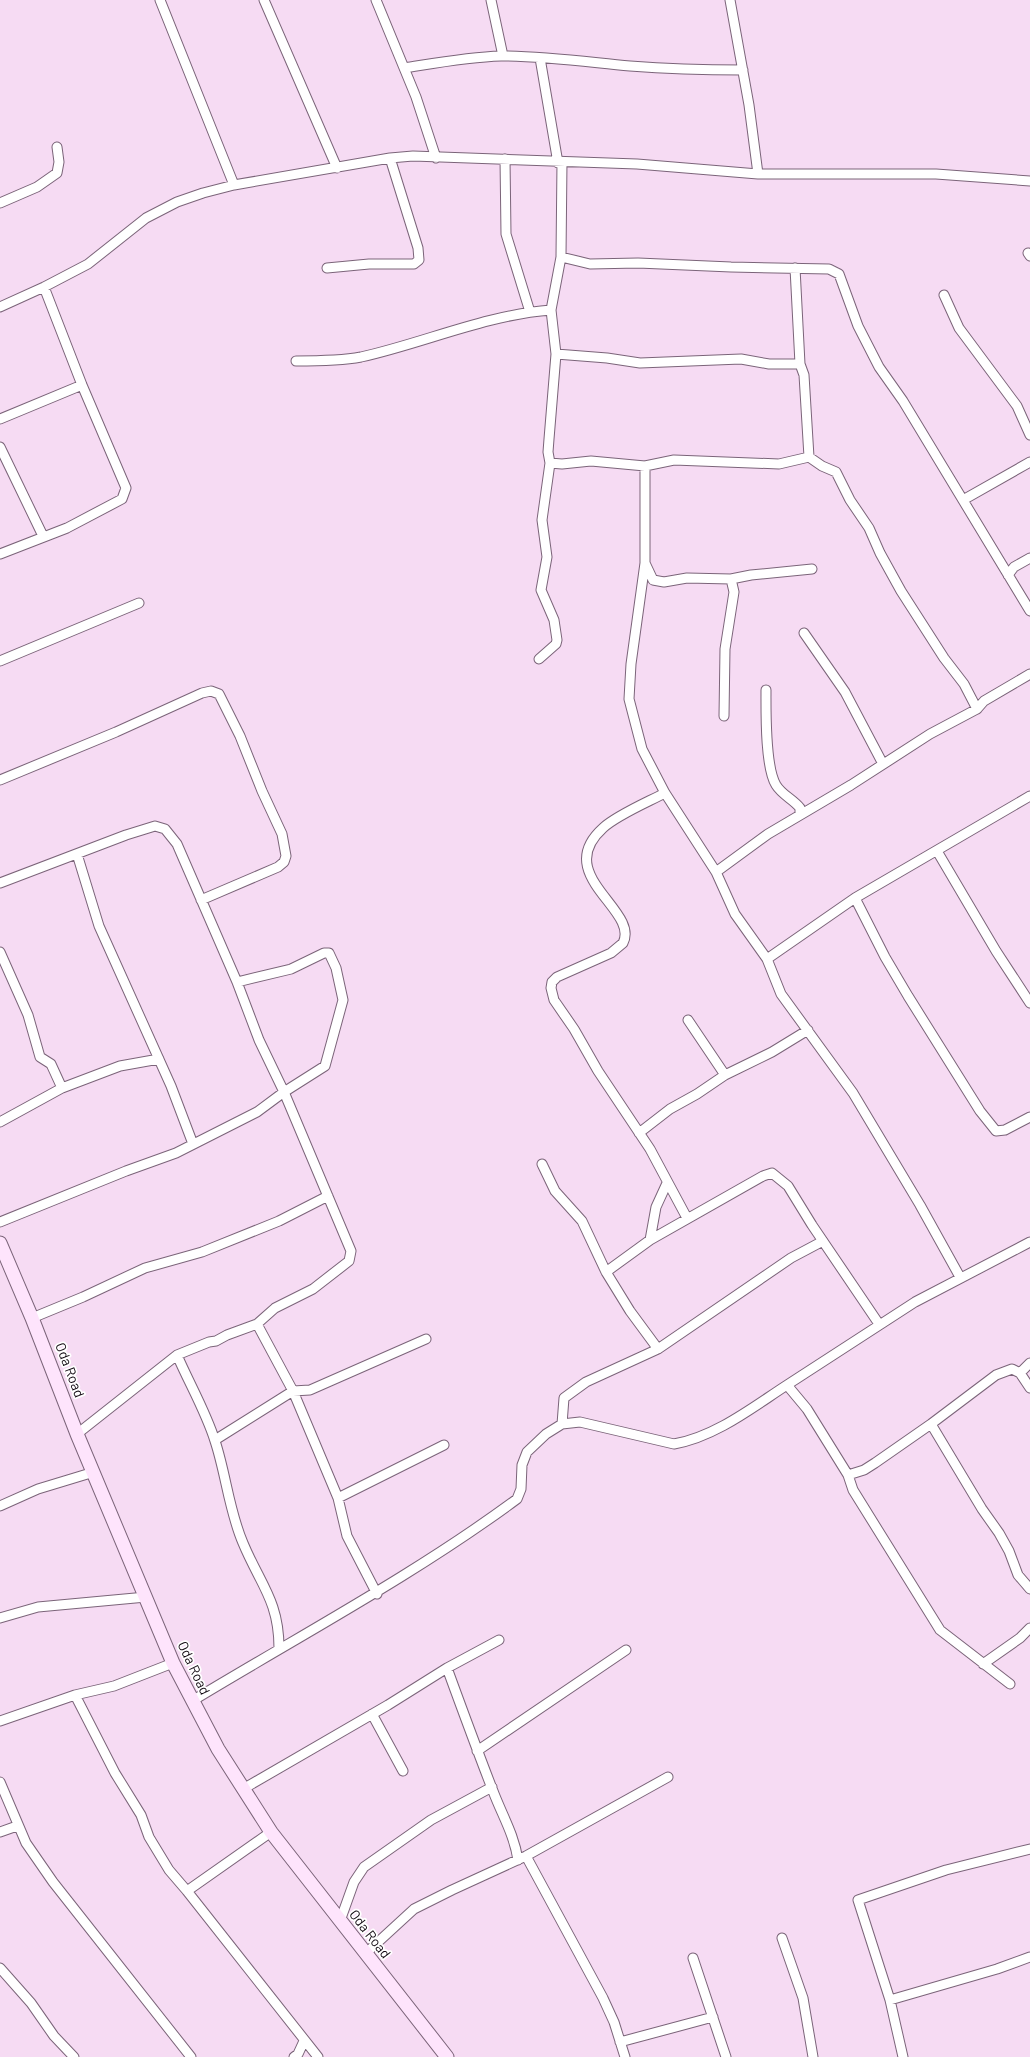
<svg xmlns="http://www.w3.org/2000/svg" width="1030" height="2057" font-family="Barlow,sans-serif">
  <rect width="100%" height="100%" fill="#f6dbf3"/>
  <g fill="none" stroke-linecap="round" stroke-linejoin="round">
    <defs>
      <path id="street" d="M160,0L234,185
        M264,0L337,168
        M376,0L416,97L436,158
        M491,0L503,56
        M730,0L749,105L758,174
        M540,58L558,163
        M404,68C436,63 468,57 501,56C544,56 587,62 630,66C668,69 705,70 743,70
        M505,159L506,234L530,312
        M562,162L561,257L551,310L556,354L549,439L548,452L550,463L562,464L591,461L645,466L674,460L779,464L809,457
        M0,203L37,187L57,173L59,162L57,147
        M1028,253L1030,256
        M561,257L590,264L638,263L731,267L829,269L839,274L858,326L879,367L903,401L1030,611
        M327,268L369,264H414L419,260L418,248L390,158
        M795,268L800,364L804,375L809,457L822,466L836,472L850,500L869,528L880,553L901,591L944,658L964,684L977,709
        M944,295L959,328L1017,406L1030,435
        M0,307L44,287L88,264L146,218L177,202L203,193L234,185L390,158L413,156L637,164L758,174H936L1030,181
        M556,354L607,358L640,363L741,359L769,364H800
        M296,361C317,361 340,361 361,357C424,343 485,315 551,310
        M0,419L82,385
        M0,447L43,536
        M645,466V563L631,664L629,699L642,749L665,793L716,872L735,914L767,959L781,994L853,1093L920,1205L960,1277
        M963,500L1030,462
        M0,554L67,528L122,499L126,488L82,385L44,287
        M645,563L653,580L664,582L687,578L731,579L751,575L812,569
        M1008,575L1014,567L1030,558
        M804,633L845,692L883,764
        M539,659L556,644L557,640L554,620L541,590L547,557L542,520L550,463
        M0,661L139,603
        M766,690C766,712 765,767 776,785C782,795 793,799 800,808V815
        M724,716L725,649L734,592L731,579
        M0,780L116,732L202,693L211,691L219,694L240,736L262,791L282,834L286,856L284,862L278,867L201,900
        M665,793C648,802 617,815 603,828C551,875 640,910 623,943L611,953L557,977L552,982L551,988L554,1000L574,1029L598,1071L650,1149L687,1218
        M937,851L996,951L1030,1003
        M77,854L99,926L171,1086L193,1144
        M716,872L768,834L851,785L930,734L977,709L984,701L1030,674
        M0,883L126,835L155,826L165,829L177,844L237,982L259,1040L284,1092L351,1251L349,1261L313,1289L275,1308L257,1324L227,1335L216,1341L209,1342L177,1355L77,1434
        M855,898L885,957L908,996L980,1111L996,1131L1005,1130L1030,1117
        M0,952L28,1015L40,1057L51,1064L62,1088
        M767,959L855,898L1030,796
        M688,1020L725,1075
        M0,1122L62,1088L120,1066L159,1059
        M639,1133L670,1109L697,1094L725,1075L772,1052L808,1030
        M542,1164L555,1191L582,1221L606,1272L630,1311L658,1349
        M0,1222L126,1171L176,1153L257,1112L284,1092L325,1066L343,1000L336,968L329,953H324L291,969L237,982
        M650,1240L656,1207L667,1183
        M606,1272L650,1240L763,1176L772,1173L788,1186L812,1225L879,1324
        M32,1318L83,1297L145,1268L202,1252L279,1221L328,1196
        M257,1324L293,1391L338,1498L347,1536L377,1594
        M177,1355C189,1383 206,1412 215,1441C226,1474 229,1511 243,1543C260,1584 279,1601 279,1648
        M1020,1373L1030,1363
        M787,1385L915,1302L1030,1242
        M562,1424L564,1398L586,1382L658,1349L791,1258L823,1241
        M931,1424L982,1509L999,1533L1009,1551L1018,1575L1030,1589
        M215,1440L293,1391L310,1390L426,1339
        M848,1475L853,1490L940,1630L1010,1684
        M338,1498L444,1445
        M0,1506L38,1489L94,1472
        M0,1618L38,1607L146,1597
        M983,1664L1020,1638L1030,1628
        M447,1668C462,1709 477,1750 493,1791C502,1815 514,1834 518,1860
        M75,1695L115,1773L141,1815L149,1837L169,1870L187,1891L318,2057
        M192,1701C301,1635 414,1575 517,1499L521,1489L522,1465L527,1452L546,1434L562,1424L580,1422L674,1444C715,1437 753,1407 787,1385L807,1409L848,1475L864,1470L875,1463L931,1424L996,1375L1012,1369L1020,1373L1030,1388
        M372,1714L403,1771
        M0,1721L75,1695L114,1686L173,1663
        M477,1751L626,1650
        M0,1782L26,1843L53,1882L191,2057
        M243,1789L388,1705L447,1668L499,1640
        M0,1832L17,1826
        M526,1856L603,1998L614,2022L625,2057
        M187,1891L271,1832
        M340,1921L354,1882L364,1867L431,1820L492,1787
        M782,1938L803,1998L813,2057
        M365,1954L414,1909L452,1890L526,1856L668,1777
        M693,1958L726,2057
        M0,1968L31,2003L54,2036L74,2057
        M890,2000L997,1969L1030,1957
        M620,2042L713,2017
        M294,2057L298,2054L304,2041
        M903,2057L890,2000L858,1900L946,1870L1030,1849"/>
      <path id="secondary" d="M0,1243L32,1318L77,1434L173,1663L218,1749L271,1832L447,2057"/>
    </defs>
    <use href="#street" stroke="#7b6479" stroke-width="11"/>
    <use href="#secondary" stroke="#7b6479" stroke-width="15"/>
    <use href="#street" stroke="#fff" stroke-width="9"/>
    <use href="#secondary" stroke="#fee4fc" stroke-width="13"/>
  </g>
  <g text-anchor="middle" stroke-width="3.5" stroke-linejoin="round" paint-order="stroke">
    <g font-size="14" fill="#100810" stroke="#fff">
      <text transform="translate(70 1370) rotate(69)" y="5">Oda Road</text>
      <text transform="translate(194 1668) rotate(65)" y="5">Oda Road</text>
      <text transform="translate(370 1934) rotate(52)" y="5">Oda Road</text>
    </g>
  </g>
</svg>
